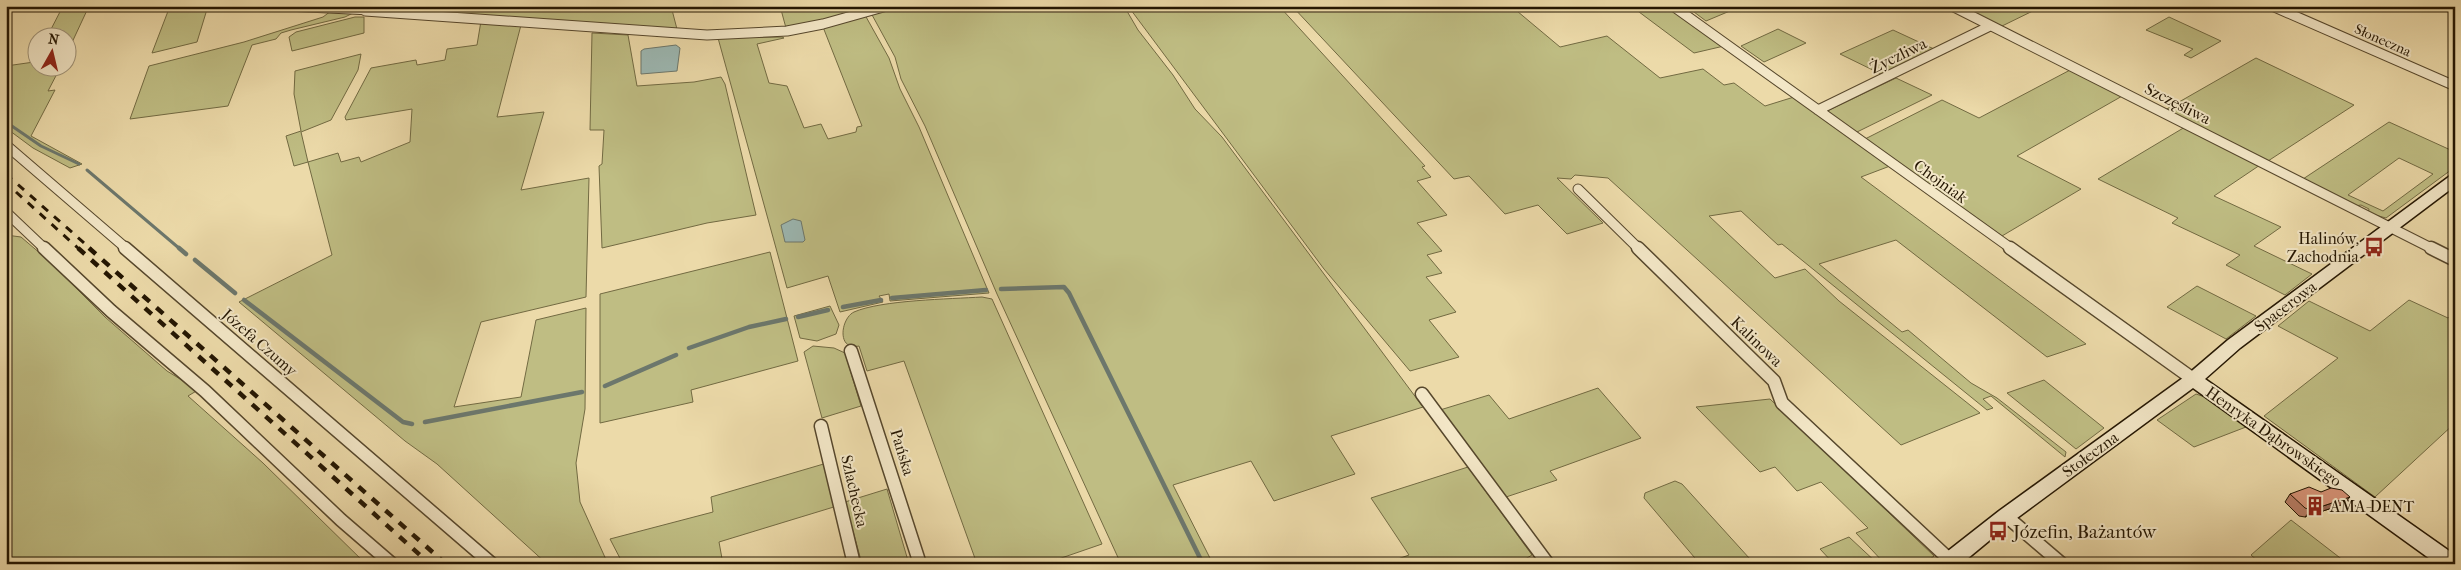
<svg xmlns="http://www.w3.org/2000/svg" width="2461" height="570" font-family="'IM FELL French Canon',serif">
  <rect width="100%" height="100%" fill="#ecdaa9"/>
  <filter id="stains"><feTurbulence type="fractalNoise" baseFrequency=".004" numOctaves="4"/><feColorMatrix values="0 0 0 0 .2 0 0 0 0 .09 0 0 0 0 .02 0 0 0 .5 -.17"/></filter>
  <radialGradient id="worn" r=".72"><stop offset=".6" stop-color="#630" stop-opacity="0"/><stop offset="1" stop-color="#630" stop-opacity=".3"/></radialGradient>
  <path fill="#bfbd83" stroke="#726a42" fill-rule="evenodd" d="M63,6H89L68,51V38L47,37Z
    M170,6H208L197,42L152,53Z
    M389,6H671L678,33L384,8Z
    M780,6H876L821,22L786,28Z
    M896,6H1124L1138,30L1173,75L1195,109L1222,137L1423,407L1331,436L1355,474L1274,501L1251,461L1173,485L1213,564H1121L997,294L925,126L901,79L895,57L871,13Z
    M1128,6H1279L1425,166L1422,167L1431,177L1417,181L1447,215L1417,223L1442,251L1427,255L1442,273L1426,277L1456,312L1429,320L1459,357L1410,371L1324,269Z
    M1292,6H1511L1560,47L1607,36L1660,78L1703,69L1724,85L1734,83L1765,106L1794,97L1890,166L1861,177L2086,344L2047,357L1896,240L1819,264L1902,332L1908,330L1971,383L1997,398L2066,452L2065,457L1991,396L1983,399L1993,408L1987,410L1782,244L1778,245L1741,211L1709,216L1775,278L1805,269L1839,301L1980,413L1901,445L1608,178L1575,175L1571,179L1557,178L1603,223L1567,234L1538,205L1505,214L1469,176L1454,179Z
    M1631,6H1668L1724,46L1694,53Z
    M1686,6H1733L1737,8L1706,21Z
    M1960,6H2043L2000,27Z
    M331,11L353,13L345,17L291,30L281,33L276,39L252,45L228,106L130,119L149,66L244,42L323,17Z
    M865,15L889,58L900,89L919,127L989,293L890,301L889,294L879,296L883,302L840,312L828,276L787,288L718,38L782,37L784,38L757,44L769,83L787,86L804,128L821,124L828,139L856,132L857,127L862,126L823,27Z
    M355,17H364V33L292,51L289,37L296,32Z
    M2169,17L2221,41L2191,58L2184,55L2193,49L2146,30Z
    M481,21L521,25L497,117L544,112L521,190L589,178L586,297L481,322L454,407L521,397L536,320L586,308L585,409L576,463L580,502L608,564H547L437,464L405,441L239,302L332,255L308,162L294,166L286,136L301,131L294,94L295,71L361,54L358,70L331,120L301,132L308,162L338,153L341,162L359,157L361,162L410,142L412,109L346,120L345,117L371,68L416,60L417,65L445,60L447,49L477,45Z
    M1778,29L1806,43L1764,62L1741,46Z
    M1893,30L1934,49L1881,74L1840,54Z
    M592,33L628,35L637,86L694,82L721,77L725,84L756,215L707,223L602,248L599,166L602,164L604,130H590Z
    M37,55L38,68H60L48,91L55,90L31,136L82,164L70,168L33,148L6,128V66L34,62Z
    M2256,58L2354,105L2268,161L2165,110Z
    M2072,69L2124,95L2017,156L2081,189L2002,236L1865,139L1942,100L1979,118Z
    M1896,78L1932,95L1855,133L1825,112Z
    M2389,122L2455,152V167L2386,218L2368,213L2369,209L2361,205L2355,206L2303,179ZM2399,158L2433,174L2383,211L2348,195Z
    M2185,127L2260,165L2214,196L2281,227L2254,246L2312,274L2285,295L2226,265L2240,255L2172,223L2178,218L2098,179Z
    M6,235L21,237L48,260L105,317L167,371L198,390L188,396L263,463L366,564H6Z
    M770,252L798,361L691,390L693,402L600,423V294Z
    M2197,286L2256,316L2226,339L2167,307Z
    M982,297L992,299L1102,544L1044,564H977L904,361L867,371L859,346C836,351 841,318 854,312C881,300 950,299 982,297Z
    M2409,300L2448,318L2455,312V423L2375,497L2264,416L2338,358L2278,326L2309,301L2370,331Z
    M830,306L839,325L836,334L817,341L800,338L794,316Z
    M813,346L834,348L845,353L861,406L822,418L804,352Z
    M2044,380L2104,428L2076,449L2007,393Z
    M1598,388L1641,438L1550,471L1557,480L1506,497L1440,410L1489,395L1509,419Z
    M2196,394L2205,397L2246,427L2194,447L2157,420Z
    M1770,399L1934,556L1924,564H1885L1856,533L1868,528L1821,482L1797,491L1775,467L1760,472L1696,407Z
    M827,463L837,506L719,542L723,564H623L610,539L713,512L711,497Z
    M1468,467L1532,555L1517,564H1384L1409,555L1371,498Z
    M1675,481L1682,484L1750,559L1739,564H1700L1644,498L1645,493Z
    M887,489L909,564H862L845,502Z
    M2291,520L2348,564H2261L2251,555Z
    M1849,537L1878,564H1834L1820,549Z"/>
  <path fill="#9cb8b3" stroke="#6c776c" d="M676,45L680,48L677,71L641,74V51L644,49Z
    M793,219L801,221L805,240L803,242H785L781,225Z"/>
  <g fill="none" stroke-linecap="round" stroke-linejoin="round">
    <path stroke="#6c776c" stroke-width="3" d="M6,122L41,146L79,164
      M87,170L180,249"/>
    <path stroke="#6c776c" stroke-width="4.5" d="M179,248L186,254
      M195,260L235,293
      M1001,289L1064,287L1069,293L1203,564
      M892,298L986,290
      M244,300L403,422L412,424
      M843,307L881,300
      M798,317L828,310
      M689,348L749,327L786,319
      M605,386L676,355
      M425,422L582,392"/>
    <defs>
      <path id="street-far1" d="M286,6L371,10
        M1673,6L2012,249
        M1952,6L2433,249
        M2272,6L2455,86
        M365,11L707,35L787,31L823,24L887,6
        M1818,110L1990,26
        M6,145L127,249
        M1578,189L1639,249
        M6,212L45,249"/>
      <path id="street" d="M44,248L111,311L205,391L341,520L392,564
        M125,248L492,564
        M1638,248L1774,381L1782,403L1950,560
        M2010,248L2193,379
        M2431,248L2455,260
        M851,351L920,564
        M1422,394L1548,564
        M821,426L854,564
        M2006,516L2062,564"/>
      <path id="secondary" d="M2455,175V186L2240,348L2205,379L2455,555V564H2437L2193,388L2013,521L1961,564H1936L1939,558L1999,511L2187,375L2228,340L2450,176Z"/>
    </defs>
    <use href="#street-far1" stroke="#56472c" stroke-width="11"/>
    <use href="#street" stroke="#56472c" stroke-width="15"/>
    <use href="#secondary" stroke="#241602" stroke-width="3"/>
    <use href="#street-far1" stroke="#f3e7c7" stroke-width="9"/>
    <use href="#street" stroke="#f3e7c7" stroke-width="12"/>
    <use href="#secondary" fill="#f3e7c7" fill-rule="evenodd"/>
    <path stroke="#241602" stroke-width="3" stroke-dasharray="8 8" stroke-linecap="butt" d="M6,174L91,249
      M16,192L79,249"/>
    <path stroke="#241602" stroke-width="4.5" stroke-dasharray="9 9" stroke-linecap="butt" d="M78,248L430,564
      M89,248L446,564"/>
  </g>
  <path fill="#b87e66" stroke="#241602" d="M2321,492L2344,504L2305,517L2299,516L2285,502L2290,494Z"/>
  <path fill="#966753" stroke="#241602" d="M2350,497L2344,504L2305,517L2311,510Z"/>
  <path fill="#d69377" stroke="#241602" d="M2309,487L2321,492L2331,488L2342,490L2350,497L2311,510L2305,508L2290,494Z"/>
  <defs>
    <symbol id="bus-bare" viewBox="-9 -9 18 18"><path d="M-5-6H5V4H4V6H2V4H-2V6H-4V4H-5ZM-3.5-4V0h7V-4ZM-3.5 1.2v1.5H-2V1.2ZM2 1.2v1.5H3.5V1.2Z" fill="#8f2418" stroke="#f3e7c7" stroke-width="2.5" paint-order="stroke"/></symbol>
    <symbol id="building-bare" viewBox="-9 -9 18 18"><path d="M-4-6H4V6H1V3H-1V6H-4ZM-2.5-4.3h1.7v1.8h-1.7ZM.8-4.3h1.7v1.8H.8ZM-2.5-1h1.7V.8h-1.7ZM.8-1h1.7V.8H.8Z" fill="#8f2418" stroke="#f3e7c7" stroke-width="2.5" paint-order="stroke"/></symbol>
  </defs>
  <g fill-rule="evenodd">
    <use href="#bus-bare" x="2360" y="233" width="28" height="28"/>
    <use href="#building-bare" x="2301" y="492" width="28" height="28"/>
    <use href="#bus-bare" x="1984" y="517" width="28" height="28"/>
  </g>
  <g text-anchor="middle" stroke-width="4" stroke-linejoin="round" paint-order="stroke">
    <g font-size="14" fill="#241602" stroke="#f3e7c7">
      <text transform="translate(2383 40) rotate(24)" y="5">Słoneczna</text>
    </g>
    <g font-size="16" fill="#241602" stroke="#f3e7c7">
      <text transform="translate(1898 55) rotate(-26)" y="6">Życzliwa</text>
      <text transform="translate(2178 103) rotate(27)" y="6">Szczęśliwa</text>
      <text transform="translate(1941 181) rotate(36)" y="6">Chojniak</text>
      <text transform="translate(2285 306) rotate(-37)" y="6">Spacerowa</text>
      <text transform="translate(1757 341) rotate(44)" y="6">Kalinowa</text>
      <text transform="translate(260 342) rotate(41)" y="6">Józefa Czumy</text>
      <text transform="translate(2274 436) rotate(35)" y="6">Henryka Dąbrowskiego</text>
      <text transform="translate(903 452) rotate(73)" y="6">Pańska</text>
      <text transform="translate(2090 454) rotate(-36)" y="6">Stołeczna</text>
      <text transform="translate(855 491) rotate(77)" y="6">Szlachecka</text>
    </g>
    <g font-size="16" fill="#241602" stroke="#f3e7c7" text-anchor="end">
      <text x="2359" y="244">Halinów,<tspan x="2359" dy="18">Zachodnia</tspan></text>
      <text x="2330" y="512" text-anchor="start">AMA-DENT</text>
    </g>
    <g font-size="19" fill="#241602" stroke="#f3e7c7" text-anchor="start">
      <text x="2013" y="538">Józefin, Bażantów</text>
    </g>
  </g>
  <rect width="2461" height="570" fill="none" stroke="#ecdaa9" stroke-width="25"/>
  <rect x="8" y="8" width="2446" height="555" fill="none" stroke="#241602" stroke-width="2.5"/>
  <rect x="12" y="12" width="2436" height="545" fill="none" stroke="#241602"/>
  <g transform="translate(52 52) rotate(8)"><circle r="24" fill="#f3e7c7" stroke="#a09378"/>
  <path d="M0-4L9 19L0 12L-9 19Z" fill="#8f2418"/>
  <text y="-8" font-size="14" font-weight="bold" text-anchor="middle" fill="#241602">N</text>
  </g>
  <rect width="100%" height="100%" filter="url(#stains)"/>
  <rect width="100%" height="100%" fill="url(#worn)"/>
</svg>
